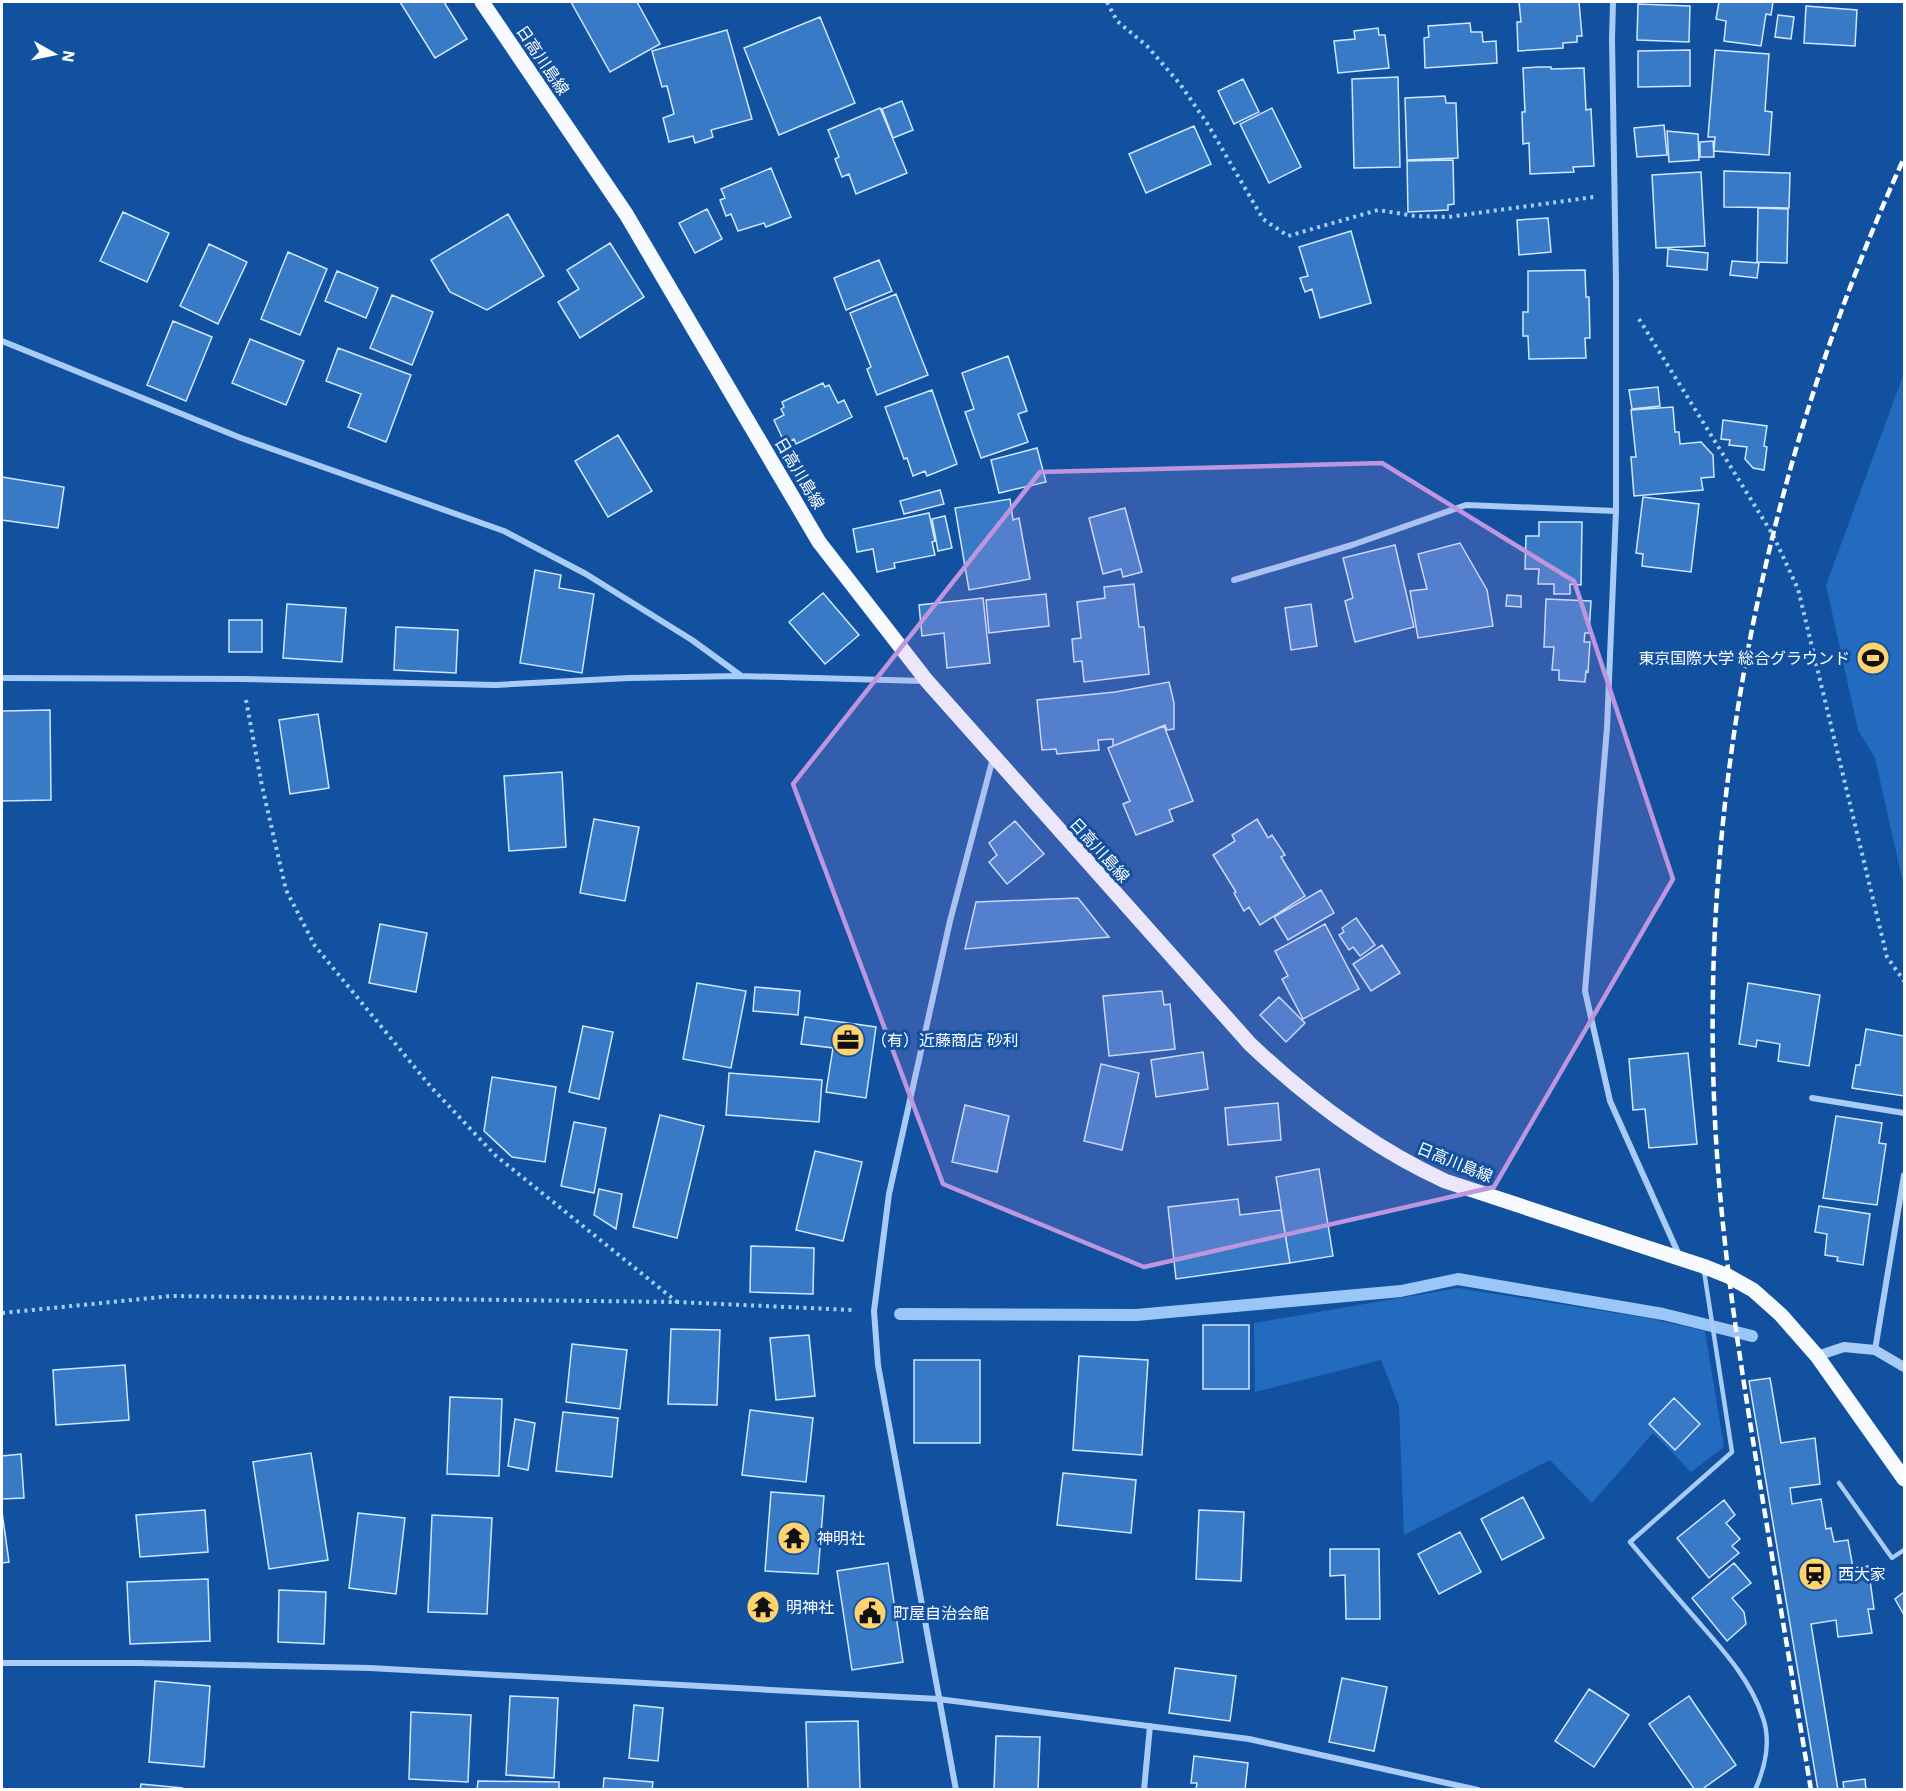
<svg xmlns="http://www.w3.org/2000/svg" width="1906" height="1791" font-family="'IBM Plex Sans','Noto Sans JP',sans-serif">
  <rect width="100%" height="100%" fill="#1151a0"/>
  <path fill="#236bbf" d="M1904,373V887L1875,758L1858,730L1826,585Z
    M1458,1288L1647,1318L1705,1331L1724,1447L1691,1472L1653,1433L1592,1503L1550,1460L1404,1535L1399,1406L1381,1360L1255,1392L1254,1323Z"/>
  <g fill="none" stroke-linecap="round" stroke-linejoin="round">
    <path stroke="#9ac7f8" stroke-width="12" d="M900,1314L1136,1315L1401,1291L1458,1279L1663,1314L1752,1336"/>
  </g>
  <path fill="#397ac7" stroke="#d2e6fe" stroke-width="1.5" d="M400,2H444L467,39L435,58Z
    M571,2H637L660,44L610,72Z
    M1519,2H1579L1582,36H1577V42L1563,43V48L1518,51L1517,22H1521Z
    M1719,2H1773L1771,15L1766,14L1761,46L1724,41L1726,21L1716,19Z
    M1638,4L1690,6L1689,42L1637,40Z
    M1806,6L1857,10L1855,46L1804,43Z
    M1778,15L1794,17L1791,39L1775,37Z
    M820,17L855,103L779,135L744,48Z
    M1470,23L1471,32H1482L1483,42L1496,41L1497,63L1425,68L1424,38L1429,37L1428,26Z
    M1378,28L1379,35H1385L1389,68L1338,73L1334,41L1355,39L1354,31Z
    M727,30L752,119L711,130L713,137L695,143L693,136L669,142L663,118L674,114L667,86L662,87L652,51Z
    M1690,50V86L1638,87V51Z
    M1715,50L1769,54L1765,111L1772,112L1769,155L1714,151L1715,137H1708Z
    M1539,67H1551V69L1584,68L1586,110L1591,109L1594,166L1573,167L1574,172L1530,174L1529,143L1523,144L1522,112H1525L1523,68Z
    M1398,77L1400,167L1354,168L1352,79Z
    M1243,79L1259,112L1234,124L1218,91Z
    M1445,96L1446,103H1456L1458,158L1407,160L1405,98Z
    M902,101L913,130L893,138L882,109Z
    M880,108L907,173L856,194L849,174L842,177L835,159L839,157L828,130Z
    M1272,108L1301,167L1269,183L1240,124Z
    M1664,125L1667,155L1637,157L1634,128Z
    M1194,126L1211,164L1146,193L1129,154Z
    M1667,131L1698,134L1699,160L1669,162Z
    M1713,141L1714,157H1700V142Z
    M1453,160L1454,204L1448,205V210L1408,212L1407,161Z
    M771,168L791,217L766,227L764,223L738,231L731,214L726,216L720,200L725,198L721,189Z
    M1724,171L1790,173L1789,208L1724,207Z
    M1701,172L1705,246L1656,248L1652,175Z
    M1758,208L1788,209L1787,263L1757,262Z
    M707,209L722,239L695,253L679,223Z
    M123,212L169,233L147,282L100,261Z
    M508,214L544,276L487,310L450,292L431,260Z
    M1548,218L1551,252L1519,255L1517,220Z
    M1351,231L1371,303L1320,318L1312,289L1305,292L1300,278L1308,276L1299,247Z
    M610,243L644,297L580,338L558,302L579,289L567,270Z
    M209,244L247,262L218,324L180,306Z
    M1668,249L1708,253L1707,270L1667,266Z
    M288,252L327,269L300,335L261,319Z
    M879,260L892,291L846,310L834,278Z
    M1732,261L1759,263L1757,278L1730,275Z
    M1585,270L1586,297H1589L1590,338H1585L1586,358L1529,359L1528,336H1523V312H1528V271Z
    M337,271L378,288L366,318L325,301Z
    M896,294L928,375L877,395L867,369L871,367L850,313Z
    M392,295L433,312L412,365L370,348Z
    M173,321L212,337L186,401L147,385Z
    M250,339L304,361L286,405L232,383Z
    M338,348L411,375L386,442L348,427L361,394L326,381Z
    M1008,356L1027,411L1018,414L1028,442L981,458L965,412L974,409L962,373Z
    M823,383L825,387L829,385L838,403L844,400L852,417L796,444L794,439L785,444L774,420L784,415L781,409L784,407L782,402Z
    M1658,387L1660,406L1632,409L1629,390Z
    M932,390L957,464L927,476L925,471L913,476L907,458L904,459L885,407Z
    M1673,407L1675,432H1679L1680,444L1701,442L1713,455L1714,477L1701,478L1703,490L1634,496L1631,457H1636L1631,410Z
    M1723,420L1767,426L1764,446L1767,447L1764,470L1753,468L1745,459L1747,447L1729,445L1730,440L1721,439Z
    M618,435L652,491L608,517L575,461Z
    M1037,448L1046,482L999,493L991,460Z
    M2,477L64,487L58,528L2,520Z
    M940,490L944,504L904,514L900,501Z
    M1643,497L1699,504L1691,572L1642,566L1643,554L1636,553Z
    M1010,499L1013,520L1019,518L1030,579L969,590L955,508Z
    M1125,508L1142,572L1123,577L1121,569L1103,574L1089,518Z
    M929,513L935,541L932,542L935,555L894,563L895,568L877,572L873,549L857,552L853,529Z
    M945,516L952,548L938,551L932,519Z
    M1539,522H1582L1581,585L1570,584V594H1554V584H1538L1539,569H1525L1526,536H1539Z
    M1460,543L1487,590L1493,626L1418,638L1410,591L1427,589L1418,554Z
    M1395,545L1414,627L1355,642L1345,601L1353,598L1343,558Z
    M535,570L561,575L559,588L594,594L582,673L520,663Z
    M1134,584L1139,627H1144L1149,674L1084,682L1082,661L1074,662L1072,639L1081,638L1077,602L1105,598L1104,587Z
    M823,593L859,635L825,664L789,622Z
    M1046,594L1049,626L989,633L986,600Z
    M1507,595L1521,596V607L1506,606Z
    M983,598L990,663L947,668L944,633L922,636L919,605Z
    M1546,599L1591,601L1589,633H1585L1584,642H1590L1588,672L1586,671L1585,682L1559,680V670H1552L1554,647H1544Z
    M287,604L346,608L342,662L283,658Z
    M1311,604L1317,646L1291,650L1285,608Z
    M229,620H262V652H229Z
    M396,627L458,630L456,673L394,670Z
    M1169,682L1174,703V729L1167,730L1165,725L1113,746V739L1098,740L1099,750L1057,754L1056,749L1042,750L1037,700L1115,692Z
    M50,710L51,800L2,801V711Z
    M318,714L329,788L290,794L279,720Z
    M1164,726L1193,801L1169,810L1173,821L1136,835L1123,804L1130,801L1108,748Z
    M562,772L566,847L509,851L504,776Z
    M594,819L639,827L625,901L580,893Z
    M1257,819L1268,838L1272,835L1285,855L1281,857L1305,896L1260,925L1249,907L1244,911L1234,893L1236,892L1213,855L1235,841L1232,835Z
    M1015,821L1044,854L1007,884L989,862L997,855L989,843Z
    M1321,890L1334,913L1288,940L1274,917Z
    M1078,898L1109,937L965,949L976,902Z
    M1356,918L1375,945L1360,956L1353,947L1349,950L1339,935L1344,932L1342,928Z
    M380,924L427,933L416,992L369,983Z
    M1325,924L1359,989L1303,1019L1282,979L1288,976L1275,951Z
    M1382,945L1400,973L1371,991L1353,964Z
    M697,983L746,991L731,1068L683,1059Z
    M1748,983L1820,995L1809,1066L1778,1061L1780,1044L1757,1040L1756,1047L1739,1044Z
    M755,987L800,991L798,1015L753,1011Z
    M1162,991L1164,1005L1170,1004L1175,1049L1109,1056L1103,996Z
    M1279,997L1305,1023L1286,1042L1260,1015Z
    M805,1017L876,1027L866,1098L826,1092L833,1048L801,1044Z
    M583,1026L613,1032L599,1099L569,1092Z
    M1866,1029L1904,1036V1096L1852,1088L1856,1065H1860Z
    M1203,1052L1208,1089L1156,1097L1151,1060Z
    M1688,1053L1697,1144L1649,1148L1645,1109L1633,1110L1629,1059Z
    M1101,1064L1139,1073L1122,1150L1084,1141Z
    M729,1073L822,1080L819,1122L726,1115Z
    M492,1077L556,1087L545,1162L512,1157L484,1131Z
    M1278,1103L1281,1140L1228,1145L1225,1108Z
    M965,1105L1009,1116L997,1172L952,1162Z
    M660,1115L704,1126L677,1238L633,1227Z
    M1836,1116L1882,1123L1879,1143L1886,1144L1877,1205L1823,1198Z
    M574,1122L606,1128L594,1193L561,1186Z
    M815,1151L862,1162L843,1241L796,1230Z
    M1319,1169L1333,1256L1290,1263L1276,1177Z
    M599,1189L622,1194L616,1229L594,1215Z
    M1238,1199L1240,1215L1281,1210L1290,1263L1176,1279L1168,1207Z
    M1819,1206L1870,1214L1863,1265L1837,1261L1838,1257L1825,1255L1827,1234L1815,1232Z
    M751,1246L814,1248L813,1294L750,1292Z
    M1203,1325H1249V1389H1203Z
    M671,1329L720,1330L717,1405L668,1404Z
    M809,1335L815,1396L776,1400L770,1338Z
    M572,1344L627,1350L620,1409L566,1402Z
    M1079,1356L1148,1360L1142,1455L1073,1450Z
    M914,1360H980V1443H914Z
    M125,1365L129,1420L56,1425L53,1370Z
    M1770,1378L1781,1443L1815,1438L1820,1484L1790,1488L1792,1504L1821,1499L1826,1529L1831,1528L1834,1542L1848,1540L1853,1568L1868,1566L1874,1609H1868L1872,1633L1838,1637L1836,1620L1811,1624L1838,1790H1818L1749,1381Z
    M450,1397L502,1399L499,1476L447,1474Z
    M1674,1398L1700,1424L1675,1450L1649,1424Z
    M750,1410L813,1418L806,1482L742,1475Z
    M563,1412L618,1418L612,1477L556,1471Z
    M515,1419L535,1423L528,1470L508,1466Z
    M311,1453L328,1560L269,1569L253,1462Z
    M21,1454L24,1498L2,1499V1456Z
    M1063,1473L1136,1480L1131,1533L1057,1525Z
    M771,1492L824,1496L818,1574L765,1571Z
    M1523,1497L1544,1538L1502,1560L1481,1519Z
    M1724,1500L1735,1515L1726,1523L1740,1539L1732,1546L1739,1553L1709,1578L1677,1538Z
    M205,1510L208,1552L140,1557L136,1515Z
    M1199,1510L1244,1512L1241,1581L1196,1579Z
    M2,1512L9,1562L2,1563Z
    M358,1513L405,1518L396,1594L349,1588Z
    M432,1515L492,1518L487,1614L428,1612Z
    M1460,1532L1481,1572L1439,1594L1418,1554Z
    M1330,1549H1379L1380,1619H1346L1345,1575L1330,1576Z
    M888,1563L903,1662L852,1670L837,1571Z
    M1734,1563L1751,1583L1732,1598L1744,1612L1746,1624L1727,1641L1692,1598Z
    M208,1579L210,1641L130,1644L127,1582Z
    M279,1590L326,1592L324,1644L278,1642Z
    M1904,1592V1615L1895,1599Z
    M1175,1668L1236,1676L1230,1721L1169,1713Z
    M1342,1678L1387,1687L1374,1751L1329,1742Z
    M155,1681L210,1686L204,1767L149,1762Z
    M1589,1689L1629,1715L1594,1767L1555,1741Z
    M510,1696L558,1698L554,1778L506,1775Z
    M1689,1696L1736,1765L1701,1790H1695L1649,1724Z
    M634,1705L663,1708L658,1761L629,1758Z
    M411,1712L471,1715L468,1782L409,1779Z
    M858,1721L860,1790H808L806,1722Z
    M996,1736L1040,1737L1038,1790H994Z
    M1194,1756L1248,1763L1245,1790H1196L1197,1783H1191Z
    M604,1778L653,1782L652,1790H603Z
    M1865,1779L1866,1790H1844L1843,1782Z
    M478,1781L559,1782V1790H477Z
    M141,1784L183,1788L140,1790Z"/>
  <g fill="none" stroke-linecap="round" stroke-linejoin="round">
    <path stroke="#a8ccf5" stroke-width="4" stroke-dasharray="3 4.5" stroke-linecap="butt" d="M1107,2L1117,21L1147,46L1180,84L1207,123L1263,219L1288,236L1378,210L1415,216L1448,217L1594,197
      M1639,319L1773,535L1798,589L1887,957L1904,981
      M246,700L262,786L286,890L315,946L431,1087L495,1155L677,1302
      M2,1313L171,1296L677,1302L852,1310"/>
    <path stroke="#a8ccf5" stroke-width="4.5" d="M1704,1271L1732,1452L1630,1542C1652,1568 1674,1594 1696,1619C1722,1649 1751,1680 1763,1718C1771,1741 1765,1768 1755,1790
      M1839,1483L1892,1558L1904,1550"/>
    <path stroke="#a8ccf5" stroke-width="6" d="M1613,2L1612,39L1616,282V511L1607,728L1585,991L1610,1101L1679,1255
      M2,341L241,438L504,531L586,574L692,640L740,675
      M1234,580L1352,545L1466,505L1616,511
      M2,678L242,679L496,685L629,678L740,676L923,681
      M1812,1098L1904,1113
      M1875,1350L1904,1175
      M2,1663H139L370,1668L938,1699L1249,1739L1478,1790
      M956,1790L878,1365L874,1311L889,1194L950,921L993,758
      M1144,1790L1150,1726"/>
    <path stroke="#a8ccf5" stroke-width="10" d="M1817,1356L1844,1347L1875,1350L1904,1367"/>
    <path stroke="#f7faff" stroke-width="15" d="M482,2L626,214L819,542L927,681L1250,1044C1308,1099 1371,1147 1445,1181L1703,1266L1728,1276L1753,1290L1781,1315L1817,1356L1904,1479"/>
    <path stroke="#fff" stroke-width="4.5" stroke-dasharray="10 4.5" stroke-linecap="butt" d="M1811,1790C1794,1688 1777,1586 1760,1484C1743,1379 1726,1275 1718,1169C1692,824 1761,472 1904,158"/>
  </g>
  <path fill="#bd96df" fill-opacity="0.2" stroke="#bd96df" stroke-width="4.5" stroke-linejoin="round" d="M1382,463L1574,581L1673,879L1494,1187L1144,1267L943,1184L793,784L1040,472Z"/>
  <defs>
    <symbol id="stadium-disc" viewBox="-11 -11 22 22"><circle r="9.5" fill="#ffd36d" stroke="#1151a0"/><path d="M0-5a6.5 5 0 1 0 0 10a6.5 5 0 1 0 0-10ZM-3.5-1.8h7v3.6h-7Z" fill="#111"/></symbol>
    <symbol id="office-disc" viewBox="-11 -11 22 22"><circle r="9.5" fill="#ffd36d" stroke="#1151a0"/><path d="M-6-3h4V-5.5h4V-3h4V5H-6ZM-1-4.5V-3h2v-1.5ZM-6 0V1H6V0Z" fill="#111"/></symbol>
    <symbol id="temple-disc" viewBox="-11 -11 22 22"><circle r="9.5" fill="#ffd36d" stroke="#1151a0"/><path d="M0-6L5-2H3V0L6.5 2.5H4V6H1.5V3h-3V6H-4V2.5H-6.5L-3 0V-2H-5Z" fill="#111"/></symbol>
    <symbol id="station-disc" viewBox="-11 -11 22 22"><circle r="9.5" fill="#ffd36d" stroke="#1151a0"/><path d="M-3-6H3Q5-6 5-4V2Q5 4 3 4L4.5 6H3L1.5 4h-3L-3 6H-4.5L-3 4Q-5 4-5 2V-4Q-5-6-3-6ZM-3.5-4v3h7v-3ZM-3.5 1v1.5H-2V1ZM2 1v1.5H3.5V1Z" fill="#111"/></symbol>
    <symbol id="civic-disc" viewBox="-11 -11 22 22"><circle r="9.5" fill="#ffd36d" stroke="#1151a0"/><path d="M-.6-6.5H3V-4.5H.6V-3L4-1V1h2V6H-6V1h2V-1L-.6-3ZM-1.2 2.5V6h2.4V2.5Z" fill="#111"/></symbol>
  </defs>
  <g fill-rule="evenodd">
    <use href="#stadium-disc" x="1854" y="639" width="38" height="38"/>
    <use href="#office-disc" x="829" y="1021" width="38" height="38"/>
    <use href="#temple-disc" x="775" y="1519" width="38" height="38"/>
    <use href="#station-disc" x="1796" y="1555" width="38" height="38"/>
    <use href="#temple-disc" x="744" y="1588" width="38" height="38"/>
    <use href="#civic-disc" x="851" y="1594" width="38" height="38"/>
  </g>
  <g text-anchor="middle" stroke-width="6" stroke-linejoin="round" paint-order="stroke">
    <g font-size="16" fill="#fff" stroke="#1151a0">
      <text transform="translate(543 60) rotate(56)" y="6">日高川島線</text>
      <text transform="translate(800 473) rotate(59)" y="6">日高川島線</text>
      <text transform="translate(1100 850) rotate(48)" y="6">日高川島線</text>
      <text transform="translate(1455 1162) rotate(22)" y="6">日高川島線</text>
    </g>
    <g font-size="16" fill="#fff" stroke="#1151a0" text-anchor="start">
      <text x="1850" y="664" text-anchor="end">東京国際大学 総合グラウンド</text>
      <text x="871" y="1046">（有）近藤商店 砂利</text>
      <text x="817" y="1544">神明社</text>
      <text x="1838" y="1580">西大家</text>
      <text x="786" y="1613">明神社</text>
      <text x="893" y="1619">町屋自治会館</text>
    </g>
  </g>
  <rect width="1906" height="1791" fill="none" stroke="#ffffff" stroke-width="6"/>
  <g transform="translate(54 54) rotate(99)" stroke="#1151a0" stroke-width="4.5" paint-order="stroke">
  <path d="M0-4.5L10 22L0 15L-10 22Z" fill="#ffffff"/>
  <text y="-9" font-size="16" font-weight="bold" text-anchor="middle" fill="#ffffff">N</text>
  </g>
</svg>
